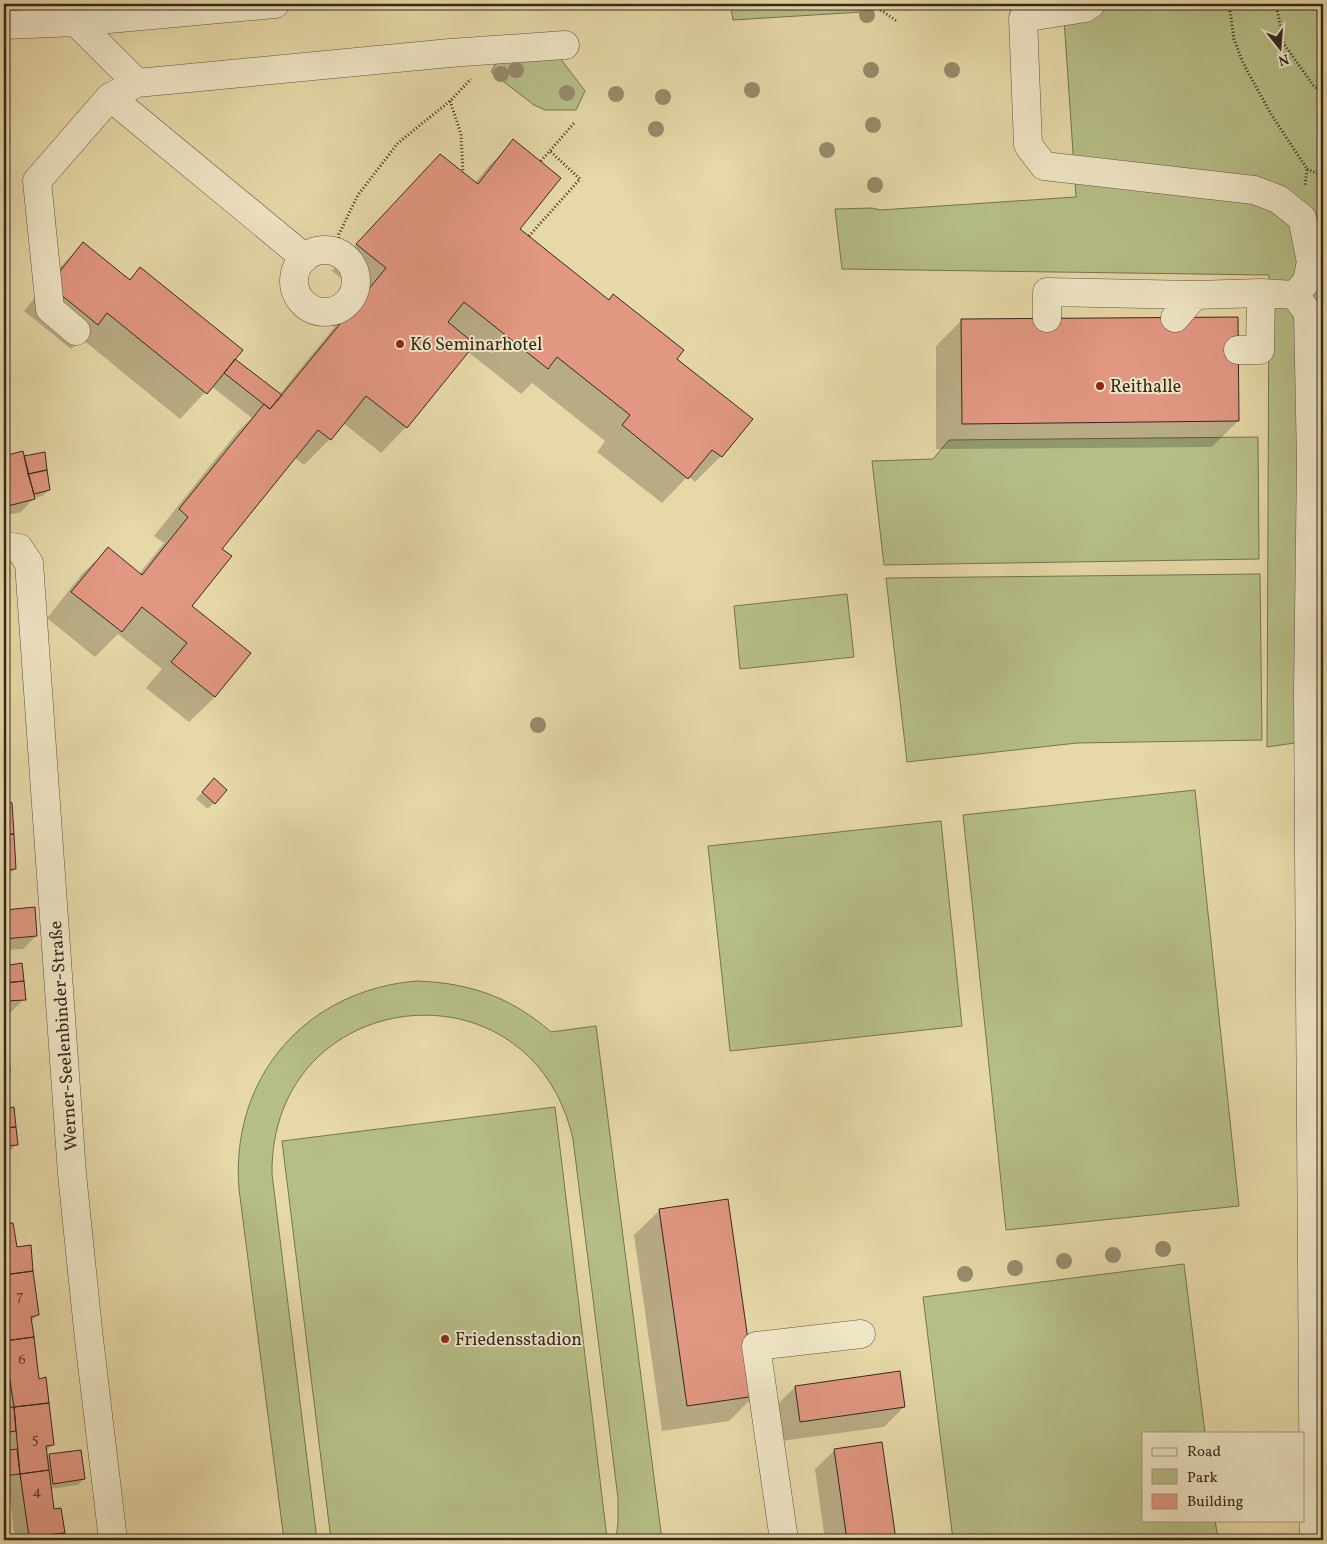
<svg xmlns="http://www.w3.org/2000/svg" width="1327" height="1544" font-family="Vollkorn,serif">
  <rect width="100%" height="100%" fill="#e6d8a7"/>
  <filter id="stains"><feTurbulence type="fractalNoise" baseFrequency=".004" numOctaves="4"/><feColorMatrix values="0 0 0 0 .2 0 0 0 0 .09 0 0 0 0 .02 0 0 0 .5 -.17"/></filter>
  <radialGradient id="worn" r=".72"><stop offset=".6" stop-color="#630" stop-opacity="0"/><stop offset="1" stop-color="#630" stop-opacity=".3"/></radialGradient>
  <path fill="#b6be87" stroke="#757454" d="M4,4H50L4,8Z
    M730,4H864L862,12L733,20Z
    M1063,4H1323V739L1267,747L1269,275L842,269L835,209L872,208L880,210L1076,197Z
    M560,58L585,91L576,110H545L534,105L491,72L496,63Z
    M1258,437L1259,559L884,565L872,461L933,459L949,440Z
    M1260,574L1262,740L1077,743L907,762L886,578Z
    M847,594L854,657L740,669L734,606Z
    M1195,790L1239,1206L1006,1230L963,815Z
    M941,821L962,1026L730,1051L708,846Z
    M417,981C470,983 511,997 551,1032L596,1026L662,1540H616L618,1522V1498L573,1139C531,954 270,985 272,1174L317,1540H284L239,1189C230,1077 306,990 417,981Z
    M555,1107L607,1538L590,1540H331L282,1141Z
    M1184,1264L1205,1433H1143V1520H1215L1218,1540H953L923,1297Z"/>
  <path fill="#0003" d="M514,141L518,229L751,419L721,456L695,482L688,476L662,503L597,452L605,441L532,383L521,394L467,351L406,427L381,453L343,423L330,439L304,465L294,457L221,549L190,606L215,697L189,722L146,688L162,669L118,634L95,657L47,618L82,574L108,549L139,574L164,543L154,536L238,431L252,418L211,386L180,419L82,339L71,349L24,311L58,269L83,244L129,280L140,269L233,360L279,395L361,294L332,271L415,182L475,183L488,167Z
    M961,321L1238,421L1212,447L936,449V346Z
    M22,453L49,490L42,496L34,498L21,512L4,516V457Z
    M208,786L214,803L208,809L196,799Z
    M4,799L10,803L15,869L4,880Z
    M33,909L36,936L23,949L4,950V911Z
    M21,965L24,999L11,1012L5,1013L9,1072L4,1077V967Z
    M4,1090L7,1109L17,1144L4,1157Z
    M660,1210L754,1396L729,1421L662,1431L634,1235Z
    M12,1224L15,1248L38,1315L30,1322L38,1380L52,1445L45,1452L46,1459L50,1455L84,1479L78,1485L50,1489L53,1510L60,1509L65,1540H15L8,1480L4,1481V1225Z
    M899,1372L904,1407L884,1427L781,1441L776,1406L795,1387Z
    M881,1443L895,1540H825L815,1469L835,1450Z"/>
  <path fill="#e19781" stroke="#342920" d="M513,139L561,178L520,229L609,300L613,294L684,350L677,359L753,419L722,457L712,450L688,479L622,425L630,415L557,357L548,369L464,302L448,322L475,344L407,428L366,396L331,440L318,430L222,549L232,556L192,606L251,653L215,697L171,662L187,643L142,607L122,632L71,592L108,547L142,575L188,517L179,509L264,404L270,409L386,268L356,244L440,154L478,184Z
    M83,242L130,280L140,267L243,350L207,394L107,313L98,325L49,285Z
    M1238,317L1239,421L962,424L961,319Z
    M235,359L282,395L270,409L224,373Z
    M23,451L35,499L4,507V456Z
    M45,452L47,470L28,474L24,456Z
    M47,470L50,490L34,494L28,474Z
    M214,778L227,790L215,804L202,792Z
    M4,797L12,803L14,834L4,835Z
    M14,834L16,869L4,870V835Z
    M35,907L37,936L4,939V910Z
    M22,963L24,981L4,983V966Z
    M24,981L26,1000L5,1001L8,1030L4,1031V983Z
    M8,1030L9,1054L4,1055V1031Z
    M9,1054L10,1073H4V1055Z
    M4,1089H6L8,1108L14,1107L16,1127L4,1128Z
    M16,1127L18,1145L4,1146V1128Z
    M728,1199L756,1396L687,1406L659,1209Z
    M13,1223L17,1247L31,1245L33,1271L4,1275V1224Z
    M33,1271L39,1315L31,1317L34,1337L4,1341V1275Z
    M34,1337L39,1379L46,1377L49,1403L14,1407L4,1341Z
    M900,1371L905,1407L800,1422L795,1386Z
    M49,1403L54,1445L46,1446L49,1470L20,1474L14,1407Z
    M14,1407L16,1431L9,1432L8,1423L4,1424V1408Z
    M882,1442L896,1540H847L834,1449Z
    M17,1449L20,1474L4,1476V1451Z
    M81,1450L85,1479L53,1484L49,1454Z
    M49,1470L54,1509L61,1508L65,1533L29,1537L20,1474Z
    M65,1533L66,1540H30L29,1537Z"/>
  <g fill="none" stroke-linecap="round" stroke-linejoin="round">
    <defs>
      <path id="minor" d="M1091,4L1085,8L1023,18L1028,145L1044,166L1254,190L1278,199L1302,218L1311,262L1307,281L1295,295
        M76,22L137,83L450,53L565,45
        M4,25L76,22L275,4
        M137,83L110,97L305,258
        M294 281a31 31 0 1 1 62 0a31 31 0 1 1-62 0Z
        M1295,295L1308,313L1311,461L1308,692L1309,854L1314,1540
        M1047,318V292L1195,295L1261,293L1295,295
        M1175,318L1195,295
        M76,331L50,309L37,181L110,97
        M1238,350H1260L1261,293
        M4,546L19,548L29,563L72,1174L89,1339L113,1540
        M784,1540L756,1346L861,1334"/>
    </defs>
    <use href="#minor" stroke="#605542" stroke-width="29"/>
    <path stroke="#342920" stroke-width="3" stroke-dasharray="1 2.5" stroke-linecap="butt" d="M872,4L898,22
      M1229,4L1234,39L1243,63L1271,114L1307,169L1305,185
      M1276,4L1284,44L1313,85L1323,94
      M450,101L461,134L463,172
      M541,161L575,122
      M1307,169L1323,176
      M529,236L580,179L550,151
      M337,252L339,234L358,195L398,143L450,101L471,79
      M354,293L363,296"/>
    <use href="#minor" stroke="#efe6c6" stroke-width="28"/>
  </g>
  <g fill="#968c6b">
    <circle cx="867" cy="15" r="8"/>
    <circle cx="516" cy="70" r="8"/>
    <circle cx="871" cy="70" r="8"/>
    <circle cx="952" cy="70" r="8"/>
    <circle cx="501" cy="74" r="8"/>
    <circle cx="752" cy="90" r="8"/>
    <circle cx="567" cy="93" r="8"/>
    <circle cx="616" cy="94" r="8"/>
    <circle cx="663" cy="97" r="8"/>
    <circle cx="873" cy="125" r="8"/>
    <circle cx="656" cy="129" r="8"/>
    <circle cx="827" cy="150" r="8"/>
    <circle cx="875" cy="185" r="8"/>
    <circle cx="538" cy="725" r="8"/>
    <circle cx="1163" cy="1249" r="8"/>
    <circle cx="1113" cy="1255" r="8"/>
    <circle cx="1064" cy="1261" r="8"/>
    <circle cx="1015" cy="1268" r="8"/>
    <circle cx="965" cy="1274" r="8"/>
  </g>
  <g fill="#8f2418" stroke="#efe6c6" stroke-width="2">
    <circle cx="400" cy="344" r="5"/>
    <circle cx="1100" cy="386" r="5"/>
    <circle cx="445" cy="1339" r="5"/>
  </g>
  <g text-anchor="middle" stroke-width="4" stroke-linejoin="round" paint-order="stroke">
    <g font-size="15" fill="#5f4438">
      <text x="20" y="1300">7</text>
      <text x="22" y="1364">6</text>
      <text x="35" y="1443">5</text>
      <text x="37" y="1496">4</text>
    </g>
    <g font-size="18" fill="#342920" stroke="#efe6c6" text-anchor="start">
      <text x="410" y="350">K6 Seminarhotel</text>
      <text x="1110" y="392">Reithalle</text>
      <text x="455" y="1345">Friedensstadion</text>
    </g>
    <g font-size="18" fill="#342920" stroke="#efe6c6">
      <text transform="translate(63 1036) rotate(-94)" y="6">Werner-Seelenbinder-Straße</text>
    </g>
  </g>
  <rect width="1327" height="1544" fill="none" stroke="#e6d8a7" stroke-width="20"/>
  <rect x="5" y="5" width="1317" height="1534" fill="none" stroke="#342920" stroke-width="2.5"/>
  <rect x="10" y="10" width="1307" height="1524" fill="none" stroke="#342920"/>
  <rect x="1142" y="1432" width="162" height="90" fill="#efe6c6" stroke="#a49a84"/>
  <rect x="1152" y="1448" width="25" height="8" fill="#efe6c6" stroke="#a49a84"/>
  <text x="1187" y="1456" font-size="15" fill="#342920">Road</text>
  <rect x="1152" y="1469" width="25" height="15" fill="#b6be87" stroke="#a49a84"/>
  <text x="1187" y="1482" font-size="15" fill="#342920">Park</text>
  <rect x="1152" y="1494" width="25" height="15" fill="#e19781" stroke="#a49a84"/>
  <text x="1187" y="1506" font-size="15" fill="#342920">Building</text>
  <g transform="translate(1280 48) rotate(163)" stroke="#efe6c6" stroke-width="4" paint-order="stroke">
  <path d="M0-4L9 19L0 12L-9 19Z" fill="#342920"/>
  <text y="-8" font-size="14" font-weight="bold" text-anchor="middle" fill="#342920">N</text>
  </g>
  <rect width="100%" height="100%" filter="url(#stains)"/>
  <rect width="100%" height="100%" fill="url(#worn)"/>
</svg>
